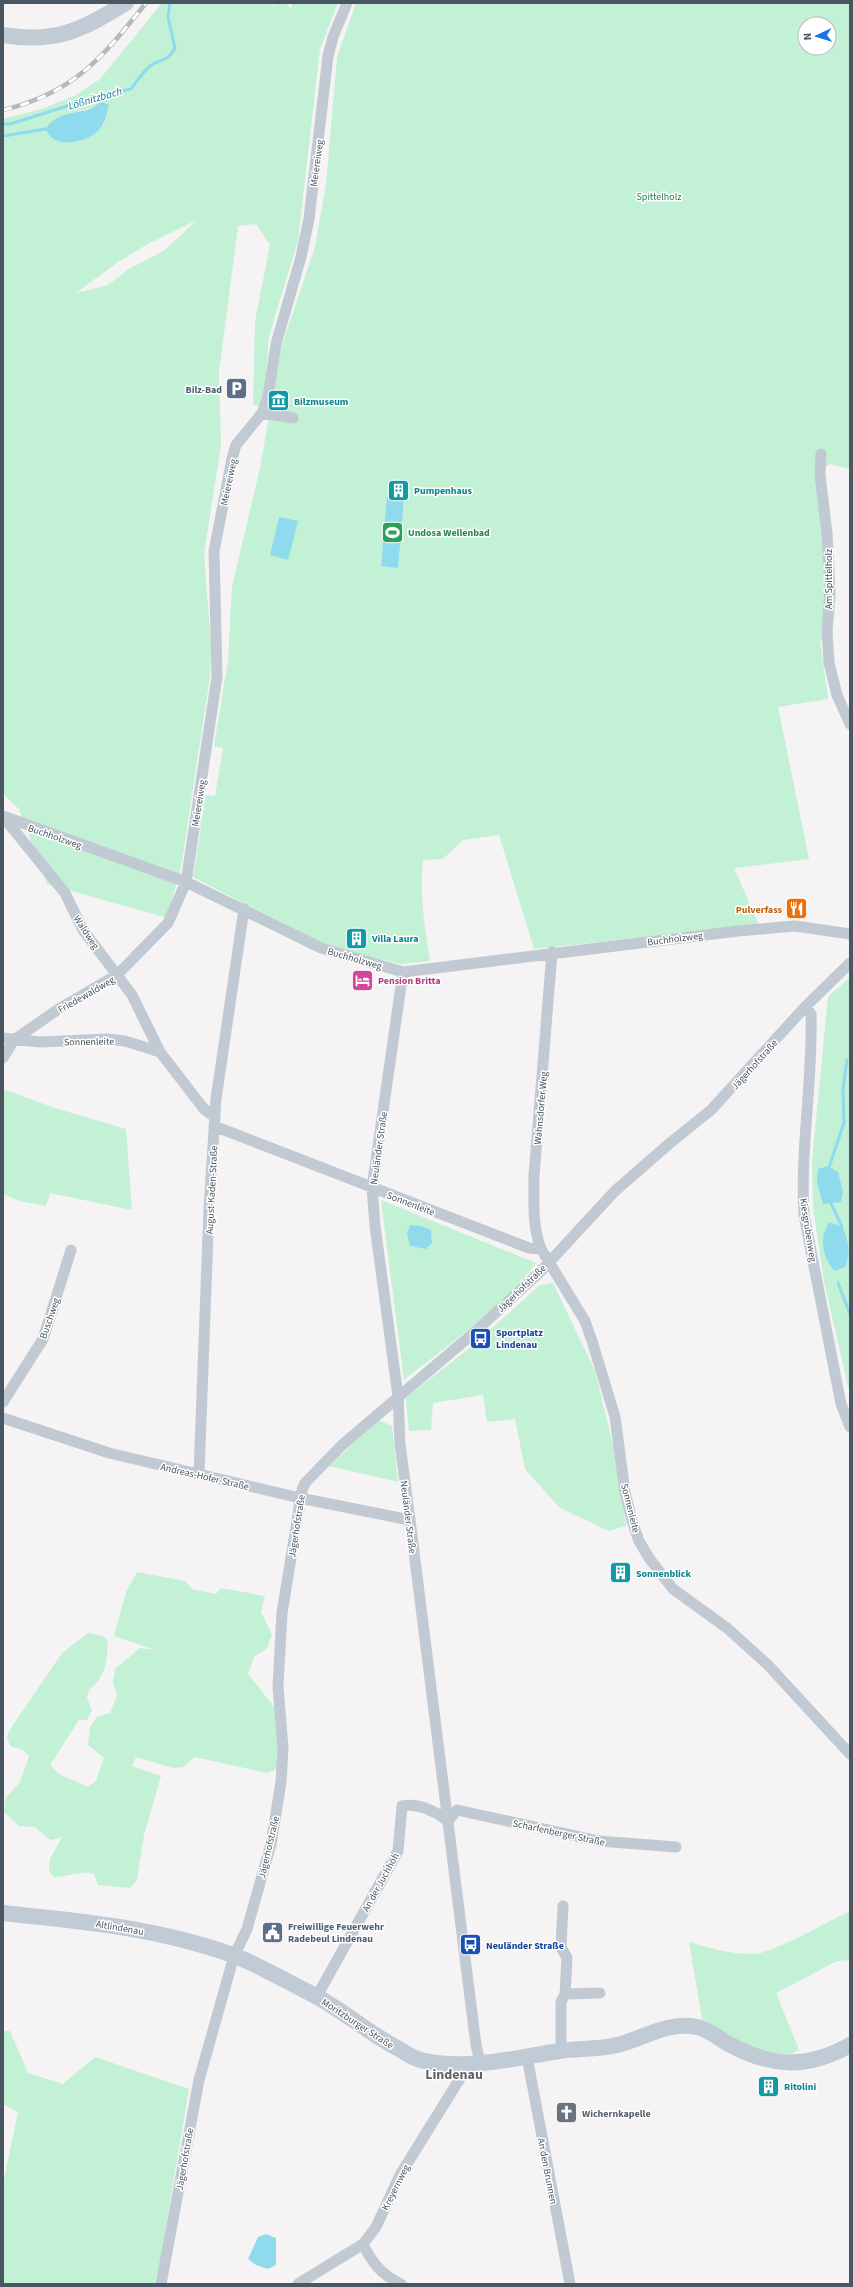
<svg xmlns="http://www.w3.org/2000/svg" width="853" height="2287" font-family="'Source Sans 3',sans-serif">
  <rect width="100%" height="100%" fill="#f5f3f3"/>
  <path fill="#c3f1d5" fill-rule="evenodd" d="M162,3H274L272,8L276,3H286L292,10L291,3H338L320,49L298,241L269,336L264,401L261,406L253,405L255,321L270,245L256,224L238,226L219,373L221,445L204,554L211,645L210,677L181,867L167,918L47,884L19,809L3,794V119L42,109L76,95L100,79ZM97,104L59,142L78,111L90,109ZM197,220L165,250L129,269L108,285L76,293L118,262L148,244Z
    M356,3H850V469L830,464L824,468L836,595L832,638L820,641L828,699L778,707L809,859L734,868L759,925L534,949L499,835L463,840L443,859L423,860C419,895 425,927 430,961L400,964L327,947L193,877L206,795L215,796L223,748L214,746L228,660L232,587L260,468L281,348L315,247L326,184L337,57ZM805,24H829V48H805ZM387,496L404,498L397,568L381,566Z
    M850,977V1395L824,1281L813,1207L812,1161L828,997Z
    M3,1089L55,1108L126,1129L132,1210L50,1193L46,1206L19,1201L3,1194Z
    M381,1200L536,1263C503,1307 448,1345 404,1380Z
    M553,1283L595,1371L614,1449L626,1526L609,1531L560,1508L525,1469L515,1419L487,1422L483,1395L433,1403L431,1430L409,1431L406,1398L471,1347L540,1285Z
    M378,1420L392,1426L398,1482L329,1466Z
    M137,1572L185,1581L192,1589L216,1594L221,1588L265,1596L261,1612L272,1635L267,1648L254,1657L248,1674L275,1708L278,1732L277,1769L267,1773L195,1757L183,1767L173,1768L136,1757L132,1766L161,1776L144,1835L137,1880L130,1888L98,1885L94,1874C82,1870 67,1877 54,1877L49,1872L50,1859L62,1837L50,1840L35,1827L19,1826L4,1812L6,1798L20,1782L29,1756L23,1750L10,1746L7,1738L9,1731L62,1653L88,1633L100,1635L107,1639C109,1657 105,1679 89,1690L87,1698L92,1710L87,1720H79L50,1765L59,1774L88,1787L96,1781L104,1758L88,1745L90,1727L97,1717L110,1713L117,1696L113,1682L115,1669L140,1648L155,1650L114,1636L126,1592Z
    M850,1911V1960L837,1961L776,1993L799,2050L790,2055L750,2050L702,2019L689,1942C710,1948 733,1955 755,1954C775,1952 829,1921 850,1911Z
    M3,2031H10L28,2073L63,2084L95,2057L189,2089L160,2261L155,2284H3V2184L18,2112L3,2104Z"/>
  <path fill="#90daee" d="M102,102L109,105C107,113 104,125 98,131C85,143 53,150 46,129C54,114 74,113 88,110C93,108 97,104 102,102Z
    M387,496L404,498L398,568L381,566Z
    M279,517L298,521L288,560L270,555Z
    M828,1166L838,1172L843,1192L841,1202L823,1204L817,1183L818,1169Z
    M829,1222L842,1227C849,1241 851,1252 845,1267L834,1271C822,1253 819,1242 829,1222Z
    M410,1225L421,1226L431,1230L432,1243L426,1249L410,1246L407,1234Z
    M266,2234L276,2238V2265L268,2269L256,2265L248,2259L258,2237Z"/>
  <g fill="none" stroke-linecap="round" stroke-linejoin="round">
    <path stroke="#90daee" stroke-width="3" d="M3,124H10L99,96L131,89C137,81 142,73 150,66C160,58 167,63 175,48L168,17L170,3
      M3,136L46,129
      M828,1170L844,1123L843,1089L847,1060
      M829,1199L842,1227L841,1230
      M838,1283L850,1314"/>
    <path stroke="#c1cad2" stroke-width="11" d="M262,413L293,418
      M821,454L820,475L827,533L830,588L827,630L829,663L837,695L850,724
      M3,816L186,882L321,948L403,972L738,931L795,926L850,934
      M5,819L65,893L83,930L132,995L160,1052
      M552,952L534,1175C534,1199 532,1226 541,1249L585,1321L593,1344L615,1417L625,1492L632,1521L639,1541L649,1558L673,1589L727,1628L768,1665L850,1754
      M403,972L372,1188L375,1226L398,1396L400,1444L410,1520L476,2045L480,2062
      M805,1007L811,1014C813,1081 800,1148 804,1215L841,1404L850,1427
      M3,1038L40,1042L107,1039L125,1041L160,1052L204,1109L215,1117
      M3,1058L14,1040L57,1010L117,975L168,923L186,882L217,677L214,551L232,459L236,445L262,413L268,397L276,344L301,257L309,219L328,56L333,37L347,3
      M214,1126L529,1248L541,1249
      M3,1402L43,1339L71,1250
      M3,1418L109,1453L300,1498L410,1520
      M199,1474L209,1208L216,1099L244,909
      M565,1994L600,1993
      M317,1996L398,1851L402,1806C419,1803 435,1811 448,1821L457,1810L599,1841L676,1847
      M561,2051V2002L565,1994L567,1958L561,1947L563,1906
      M527,2057L570,2284
      M363,2244C372,2263 382,2275 401,2284
      M161,2284L199,2080L234,1956L247,1929L271,1844L281,1782L283,1748L278,1686L282,1613L302,1490L305,1483L342,1445L476,1331L541,1271L615,1191L670,1143L711,1110L805,1007L850,963
      M298,2284L363,2244L376,2227L400,2175L469,2064"/>
    <path stroke="#c1cbd6" stroke-width="16" d="M3,35C55,44 82,30 126,3
      M3,1913C82,1921 157,1928 233,1955C259,1965 284,1980 310,1993C342,2009 369,2034 401,2050C408,2055 416,2060 425,2061C469,2070 516,2058 559,2051C578,2048 598,2050 617,2045C641,2039 666,2023 691,2026C705,2027 715,2036 727,2043C770,2067 806,2070 850,2045"/>
    <defs>
      <path id="rail" d="M3,110C74,93 102,58 146,3"/>
    </defs>
    <use href="#rail" stroke="#b5b8bd" stroke-width="4.5"/>
    <use href="#rail" stroke="#fff" stroke-width="3" stroke-dasharray="9" stroke-linecap="butt"/>
  </g>
  <defs>
    <symbol id="parking-square" viewBox="-11 -11 22 22"><rect x="-9" y="-9" width="18" height="18" rx="4" fill="#5c6f8a" stroke="#fff"/><path d="M-3.5-5.5H1a3.5 3.5 0 0 1 0 7H-1V5.5H-3.5ZM-1-3.4V-.6H.8a1.4 1.4 0 0 0 0-2.8Z" fill="#fff"/></symbol>
    <symbol id="museum-square" viewBox="-11 -11 22 22"><rect x="-9" y="-9" width="18" height="18" rx="4" fill="#0f9aa8" stroke="#fff"/><path d="M0-6L6-3V-2H-6V-3ZM-5-1h2V3h-2ZM-1-1h2V3h-2ZM3-1h2V3H3ZM-6 4H6V6H-6Z" fill="#fff"/></symbol>
    <symbol id="building-square" viewBox="-11 -11 22 22"><rect x="-9" y="-9" width="18" height="18" rx="4" fill="#0f9aa8" stroke="#fff"/><path d="M-4-6H4V6H1V3H-1V6H-4ZM-2.5-4.3h1.7v1.8h-1.7ZM.8-4.3h1.7v1.8H.8ZM-2.5-1h1.7V.8h-1.7ZM.8-1h1.7V.8H.8Z" fill="#fff"/></symbol>
    <symbol id="stadium-square" viewBox="-11 -11 22 22"><rect x="-9" y="-9" width="18" height="18" rx="4" fill="#2e9e5b" stroke="#fff"/><path d="M0-5a6.5 5 0 1 0 0 10a6.5 5 0 1 0 0-10ZM-3.5-1.8h7v3.6h-7Z" fill="#fff"/></symbol>
    <symbol id="restaurant-square" viewBox="-11 -11 22 22"><rect x="-9" y="-9" width="18" height="18" rx="4" fill="#e8710a" stroke="#fff"/><path d="M-5-6h1v4h1v-4h1v4h1v-4h1v5L-1.5 .5V6h-2V.5L-5-1ZM5-6V6H3V1.5H1.5Q1.5-4 5-6Z" fill="#fff"/></symbol>
    <symbol id="hotel-square" viewBox="-11 -11 22 22"><rect x="-9" y="-9" width="18" height="18" rx="4" fill="#d1479c" stroke="#fff"/><path d="M-6-4.5h1.5V1H6V5H4.5V3h-9V5H-6ZM-4 0a1.8 1.8 0 1 1 3.6 0ZM.5 0V-2.5h3Q6-2.5 6 0Z" fill="#fff"/></symbol>
    <symbol id="bus-square" viewBox="-11 -11 22 22"><rect x="-9" y="-9" width="18" height="18" rx="4" fill="#1a4fb4" stroke="#fff"/><path d="M-5-6H5V4H4V6H2V4H-2V6H-4V4H-5ZM-3.5-4V0h7V-4ZM-3.5 1.2v1.5H-2V1.2ZM2 1.2v1.5H3.5V1.2Z" fill="#fff"/></symbol>
    <symbol id="civic-square" viewBox="-11 -11 22 22"><rect x="-9" y="-9" width="18" height="18" rx="4" fill="#5c6f8a" stroke="#fff"/><path d="M-.6-6.5H3V-4.5H.6V-3L4-1V1h2V6H-6V1h2V-1L-.6-3ZM-1.2 2.5V6h2.4V2.5Z" fill="#fff"/></symbol>
    <symbol id="church-square" viewBox="-11 -11 22 22"><rect x="-9" y="-9" width="18" height="18" rx="4" fill="#6b7280" stroke="#fff"/><path d="M-1.2-6h2.4v3.5h3.3v2.4h-3.3V6h-2.4V-.1h-3.3v-2.4h3.3Z" fill="#fff"/></symbol>
  </defs>
  <g fill-rule="evenodd">
    <use href="#parking-square" x="224" y="376" width="25" height="25"/>
    <use href="#museum-square" x="266" y="388" width="25" height="25"/>
    <use href="#building-square" x="386" y="478" width="25" height="25"/>
    <use href="#stadium-square" x="380" y="520" width="25" height="25"/>
    <use href="#restaurant-square" x="784" y="896" width="25" height="25"/>
    <use href="#building-square" x="344" y="926" width="25" height="25"/>
    <use href="#hotel-square" x="350" y="968" width="25" height="25"/>
    <use href="#bus-square" x="468" y="1326" width="25" height="25"/>
    <use href="#building-square" x="608" y="1560" width="25" height="25"/>
    <use href="#civic-square" x="260" y="1920" width="25" height="25"/>
    <use href="#bus-square" x="458" y="1932" width="25" height="25"/>
    <use href="#building-square" x="756" y="2074" width="25" height="25"/>
    <use href="#church-square" x="554" y="2100" width="25" height="25"/>
  </g>
  <g text-anchor="middle" stroke-width="3" stroke-linejoin="round" paint-order="stroke">
    <g font-size="10" fill="#4a5661" stroke="#fff">
      <text transform="translate(316 163) rotate(-82)" y="4">Meiereiweg</text>
      <text transform="translate(228 482) rotate(-78)" y="4">Meiereiweg</text>
      <text transform="translate(828 579) rotate(-90)" y="4">Am Spittelholz</text>
      <text transform="translate(198 803) rotate(-81)" y="4">Meiereiweg</text>
      <text transform="translate(55 836) rotate(19)" y="4">Buchholzweg</text>
      <text transform="translate(87 932) rotate(57)" y="4">Waldweg</text>
      <text transform="translate(675 938) rotate(-7)" y="4">Buchholzweg</text>
      <text transform="translate(355 958) rotate(16)" y="4">Buchholzweg</text>
      <text transform="translate(86 994) rotate(-30)" y="4">Friedewaldweg</text>
      <text transform="translate(89 1041) rotate(-1)" y="4">Sonnenleite</text>
      <text transform="translate(754 1064) rotate(-48)" y="4">Jägerhofstraße</text>
      <text transform="translate(540 1108) rotate(-85)" y="4">Wahnsdorfer Weg</text>
      <text transform="translate(378 1148) rotate(-82)" y="4">Neuländer Straße</text>
      <text transform="translate(211 1190) rotate(-87)" y="4">August-Kaden-Straße</text>
      <text transform="translate(411 1203) rotate(21)" y="4">Sonnenleite</text>
      <text transform="translate(809 1230) rotate(81)" y="4">Kiesgrubenweg</text>
      <text transform="translate(521 1288) rotate(-44)" y="4">Jägerhofstraße</text>
      <text transform="translate(49 1318) rotate(-71)" y="4">Buschweg</text>
      <text transform="translate(205 1476) rotate(13)" y="4">Andreas-Hofer-Straße</text>
      <text transform="translate(631 1508) rotate(76)" y="4">Sonnenleite</text>
      <text transform="translate(409 1517) rotate(83)" y="4">Neuländer Straße</text>
      <text transform="translate(296 1526) rotate(-81)" y="4">Jägerhofstraße</text>
      <text transform="translate(559 1832) rotate(12)" y="4">Scharfenberger Straße</text>
      <text transform="translate(268 1847) rotate(-77)" y="4">Jägerhofstraße</text>
      <text transform="translate(380 1882) rotate(-61)" y="4">An der Juchhöh</text>
      <text transform="translate(120 1927) rotate(10)" y="4">Altlindenau</text>
      <text transform="translate(358 2023) rotate(33)" y="4">Moritzburger Straße</text>
      <text transform="translate(184 2159) rotate(-80)" y="4">Jägerhofstraße</text>
      <text transform="translate(548 2171) rotate(79)" y="4">An den Brunnen</text>
      <text transform="translate(395 2187) rotate(-63)" y="4">Kreyernweg</text>
    </g>
    <g font-size="10" fill="#17864f" stroke="#fff">
      <text x="659" y="200">Spittelholz</text>
    </g>
    <g font-size="10" font-weight="bold" fill="#4e5e75" stroke="#fff" text-anchor="end">
      <text x="222" y="393">Bilz-Bad</text>
      <text x="288" y="1930" text-anchor="start">Freiwillige Feuerwehr<tspan x="288" dy="12">Radebeul Lindenau</tspan></text>
    </g>
    <g font-size="10" font-weight="bold" fill="#0d838f" stroke="#fff" text-anchor="start">
      <text x="294" y="405">Bilzmuseum</text>
      <text x="414" y="494">Pumpenhaus</text>
      <text x="372" y="942">Villa Laura</text>
      <text x="636" y="1577">Sonnenblick</text>
      <text x="784" y="2090">Ritolini</text>
    </g>
    <g font-size="10" font-weight="bold" fill="#27864d" stroke="#fff" text-anchor="start">
      <text x="408" y="536">Undosa Wellenbad</text>
    </g>
    <g font-size="10" font-weight="bold" fill="#c56008" stroke="#fff" text-anchor="end">
      <text x="782" y="913">Pulverfass</text>
    </g>
    <g font-size="10" font-weight="bold" fill="#b23c85" stroke="#fff" text-anchor="start">
      <text x="378" y="984">Pension Britta</text>
    </g>
    <g font-size="10" font-weight="bold" fill="#164399" stroke="#fff" text-anchor="start">
      <text x="496" y="1336">Sportplatz<tspan x="496" dy="12">Lindenau</tspan></text>
      <text x="486" y="1949">Neuländer Straße</text>
    </g>
    <g font-size="10" font-weight="bold" fill="#5b616d" stroke="#fff" text-anchor="start">
      <text x="582" y="2117">Wichernkapelle</text>
    </g>
    <g font-size="11" font-style="italic" fill="#0c7c9b" stroke="#fff">
      <text transform="translate(95 98) rotate(-16)" y="4">Lößnitzbach</text>
    </g>
    <g font-size="14" font-weight="bold" fill="#5f6368" stroke="#fff">
      <text x="454" y="2079">Lindenau</text>
    </g>
  </g>
  <rect width="853" height="2287" fill="none" stroke="#4a5661" stroke-width="8"/>
  <g transform="translate(817 36) rotate(266)"><circle r="19" fill="#ffffff" stroke="#b7bbc0"/>
  <path d="M0-3L7 15L0 10L-7 15Z" fill="#1a73e8"/>
  <text y="-6" font-size="11" font-weight="bold" text-anchor="middle" fill="#4a5661">N</text>
  </g>
</svg>
